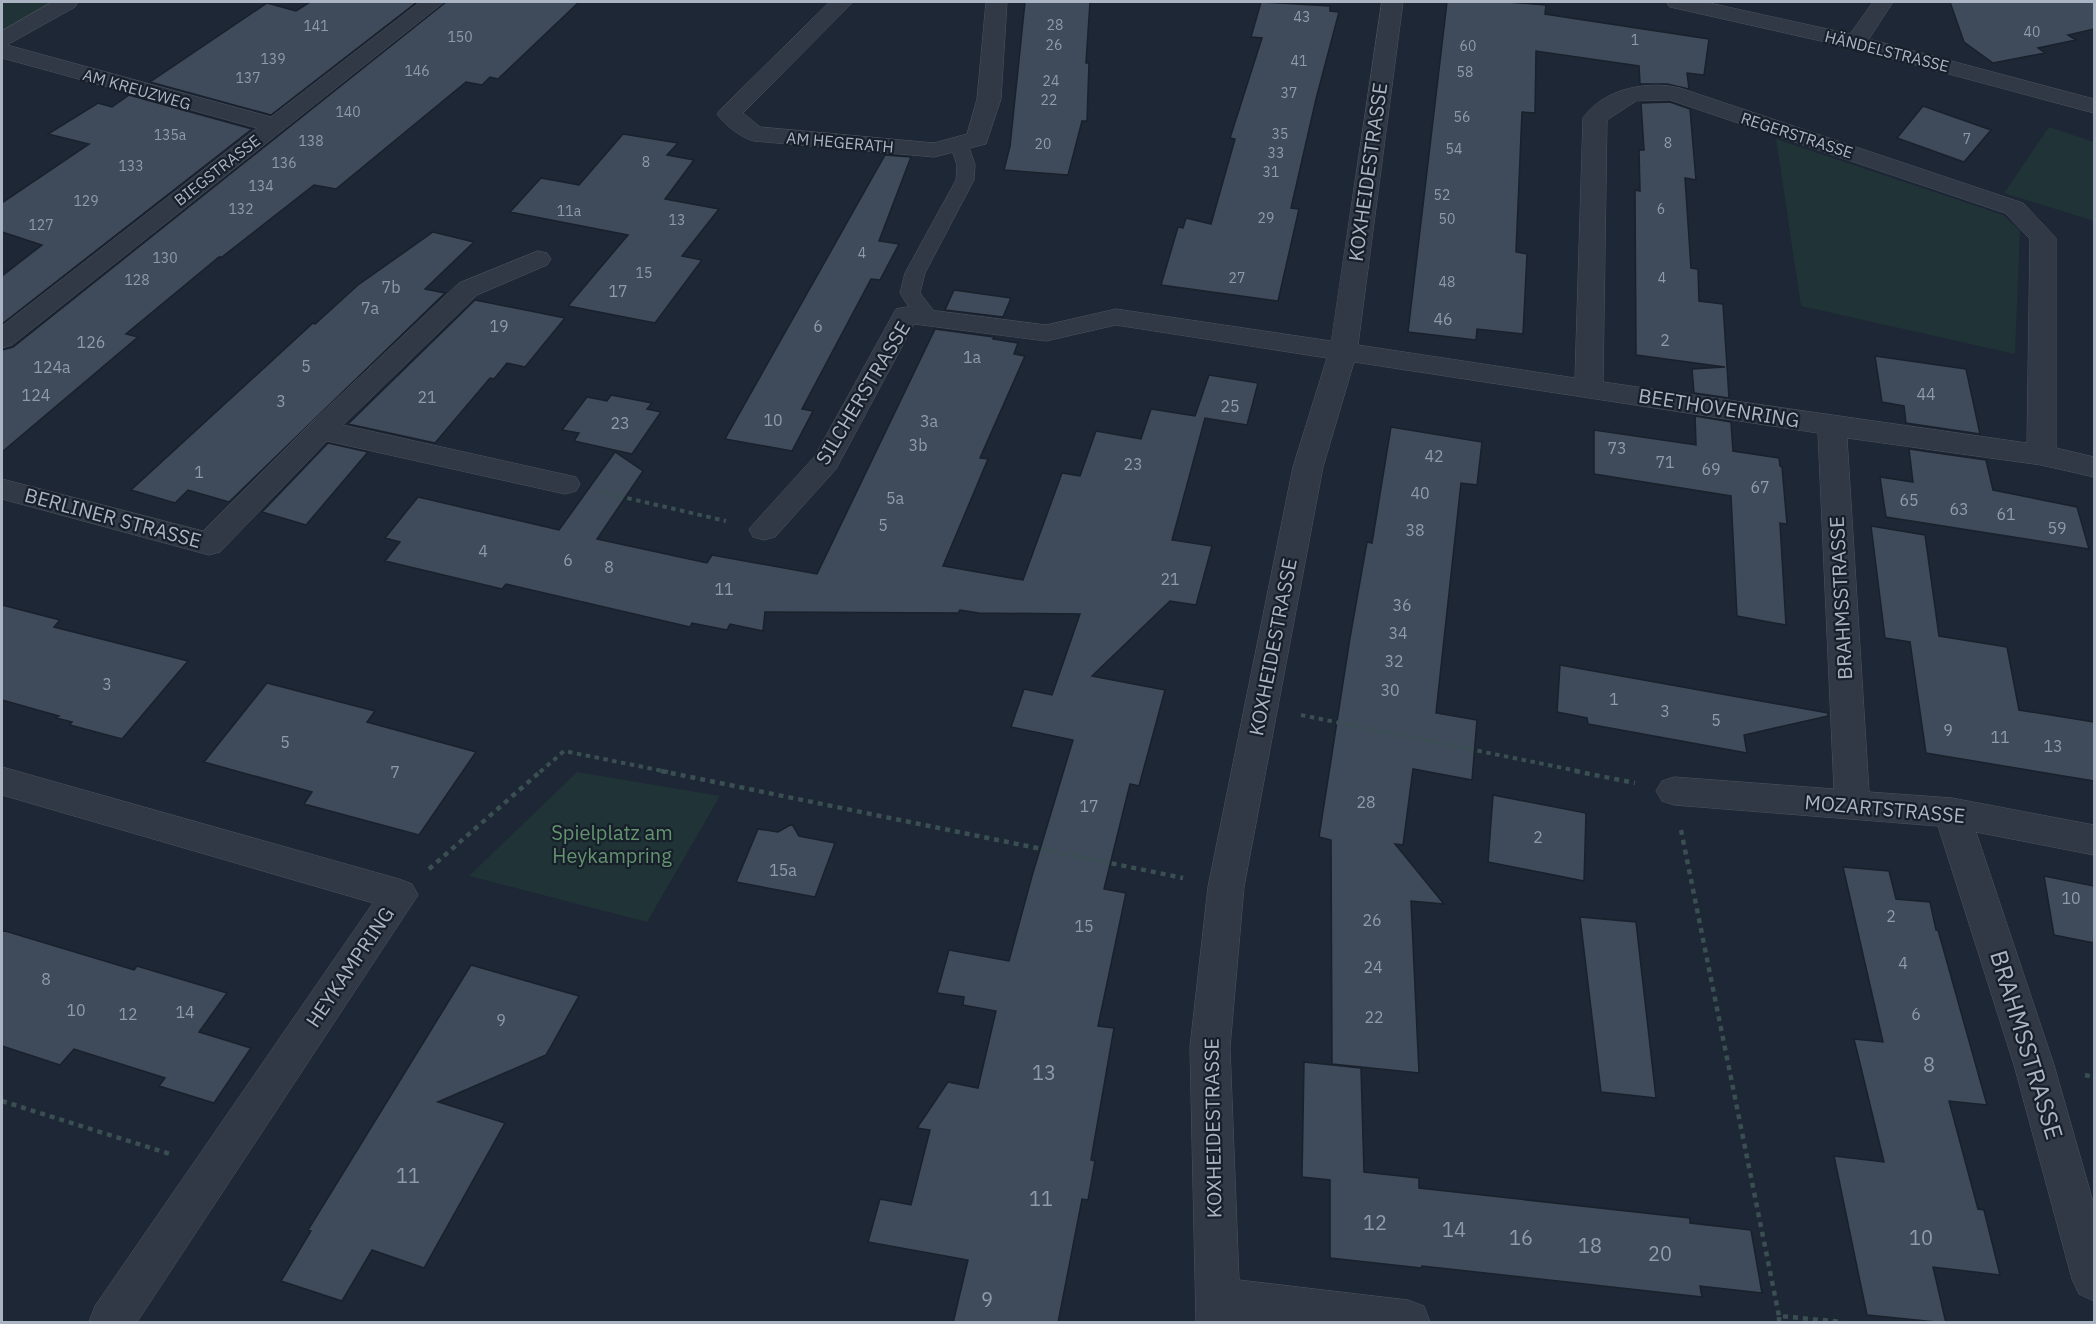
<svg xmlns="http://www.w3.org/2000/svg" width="2096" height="1324" font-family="'IBM Plex Sans',sans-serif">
  <rect width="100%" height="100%" fill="#1e2735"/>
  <path fill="#203336" d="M2,2H60L2,37Z
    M2049,127L2094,142V221L2004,193Z
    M1776,139L2003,215L2020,231L2015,354L1801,306Z
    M577,772L720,796L647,922L469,876Z"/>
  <path fill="#3f4a5a" stroke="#19212c" stroke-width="1.5" d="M310,2H417L271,115L150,82L267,3L296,11Z
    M446,2H579L498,79L490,77L482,85L466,82L336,189L314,185L222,257H219L126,334L138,337L2,452V350L13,347Z
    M1025,2H1090L1086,63H1089L1087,121H1082L1068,175L1004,170L1010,146Z
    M1261,2L1330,6V11L1339,12L1316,99L1291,208L1299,209L1278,301L1161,285L1178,227L1183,228L1186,218L1211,224L1235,139L1230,138L1262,38L1251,37Z
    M1447,2H1507L1546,5L1545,14L1709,39L1704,75L1687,73L1689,89L1667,84H1640L1639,66L1536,51L1535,113L1522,112L1516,252L1527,254L1523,334L1477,329L1476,340L1408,332Z
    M1950,2H2094V29L2068,35L2076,40L2038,48L2045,53L1993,63L1964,42Z
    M129,95L252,129L2,324V276L42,245L2,232V203L89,144L48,134L98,103L112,107Z
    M1670,102L1690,109L1696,180L1685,178L1691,268L1698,269L1699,301L1723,304L1729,398L1694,393L1692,369L1725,367L1636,355L1635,190L1640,191L1639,150H1644L1641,103Z
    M1923,106L1991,130L1964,162L1897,138Z
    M623,134L678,143L667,155L694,160L665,199L719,209L682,256L702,260L655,323L568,306L628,235L510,212L541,178L579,185Z
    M885,155L911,157L879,241L899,244L880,280L871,279L802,409L813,411L792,451L725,439Z
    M433,232L474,242L425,289L445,293L229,502L188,490L175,503L131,490L313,323L315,324L358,285Z
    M954,290L1011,298L1003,317L945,310Z
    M475,300L565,318L525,367L507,363L494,379L490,378L435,443L348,424Z
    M935,329L994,337L993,339L1018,343L1014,354L1025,356L980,458L988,459L943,566L1023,580L1062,473L1080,476L1096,431L1141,439L1151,409L1195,416L1209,375L1258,383L1247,425L1205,418L1172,540L1212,546L1196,605L1170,601L1092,676L1165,690L1139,786L1130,784L1104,889L1126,893L1098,1026L1114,1028L1091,1160L1095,1161L1088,1200L1082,1199L1058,1323H953L968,1260L868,1242L880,1199L911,1205L930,1130L917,1128L948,1082L978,1088L996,1011L963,1005L964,997L937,993L949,950L1009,961L1032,876L1073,740L1011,727L1024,689L1052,695L1080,614L979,613L960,610L958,613L765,612L763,631L730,624L727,630L692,623L690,627L506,584L502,589L385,561L400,542L385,538L418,497L559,530L615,452L643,471L597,539L707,563L712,555L817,574Z
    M1875,356L1966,369L1980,434L1906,423L1904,406L1882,402Z
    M611,395L652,403L647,409L661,412L632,454L574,441L579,433L562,430L587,397L607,401Z
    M1695,416L1731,422L1733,451L1779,458L1780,466L1782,467L1787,524L1780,523L1786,625L1737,616L1731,496L1594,474V430L1696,445Z
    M1391,427L1482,442L1477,485L1461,483L1436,713L1477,720L1472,780L1413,769L1403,845L1395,844L1444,904L1411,901L1419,1073L1332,1064L1331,840L1319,837L1350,638L1367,542L1372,543Z
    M328,443L368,452L306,525L262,512Z
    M1909,449L1986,460L1993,490L2077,507L2089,549L1886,517L1880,477L1913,482Z
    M1871,526L1925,535L1939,636L2007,647L2019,710L2094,722V781L1926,753L1910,642L1885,638Z
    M2,605L60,620L54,627L188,661L122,739L70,725L72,722L56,718L59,716L2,700Z
    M1560,665L1828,713V716L1744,735L1747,753L1588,724L1587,718L1557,712Z
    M267,683L375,711L367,722L476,752L419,835L304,804L312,792L204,762Z
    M1493,795L1586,813L1584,881L1488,862Z
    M792,824L799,836L835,843L815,897L736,882L758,829L778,832Z
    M1843,867L1889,871L1896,899L1930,902L1936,930H1938L1987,1105L1949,1101L1978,1209L1984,1210L2000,1275L1933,1267L1946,1323L1867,1315L1834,1156L1884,1162L1854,1039L1883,1042Z
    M2044,876L2094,886V943L2054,935Z
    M1580,917L1636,922L1656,1098L1601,1092Z
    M2,930L134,970L137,966L227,993L199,1032L251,1048L214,1103L159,1086L165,1078L74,1049L60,1065L2,1046Z
    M471,965L579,996L546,1055L438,1102L505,1123L424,1268L372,1250L342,1301L281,1281L311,1231L308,1230Z
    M1304,1062L1361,1068L1364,1172L1419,1178V1188L1690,1218V1223L1751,1230L1762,1293L1700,1286L1702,1297L1422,1266L1421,1268L1330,1258V1180L1302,1177Z"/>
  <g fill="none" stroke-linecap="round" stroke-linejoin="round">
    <defs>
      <path id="lane" d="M959,138L968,144L975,165L974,180L925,273L920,293L939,318L936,323C918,327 909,307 900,293L905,273L956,180L957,165L950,144Z"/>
      <path id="street" d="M52,2H78L75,7L7,45L271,117L420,2H444L12,345L2,348V326L257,128L2,58V31Z
        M830,2H853L743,113L760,127L934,143L967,134L977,99L986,2H1007L1001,99L986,144L934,157L754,141C741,138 725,125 717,114L721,109Z
        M1382,2H1403L1358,345L1575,378L1583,118C1603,89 1647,80 1680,88L2023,203L2056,238V448L2094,457V477L2041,465L1847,438L1869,792L1952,798L2094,825V855L1976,832L2054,1065L2094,1205V1301L2079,1294L2072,1279L2014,1065L1938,826L1674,805L1662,801L1656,791L1662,781L1674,777L1834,789L1818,433L1354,362L1323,467L1244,887L1230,1047L1239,1280L1408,1300L1424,1306L1430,1322H1196L1190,1047L1208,887L1293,467L1327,358L1116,325L1046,341L914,324L836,469L775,537L764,540L753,537L749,529L815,456L896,309L906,307L1046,325L1116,309L1331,341ZM1670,100L2005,213L2030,239L2027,443L1603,382L1607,120L1636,101Z
        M1667,2H1705L1850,34L1873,2H1893L1869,39L2094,99V113L1852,48L1670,7Z
        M538,251L547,253L551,259L547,265L477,295L343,425L576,477L580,484L576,491L565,494L327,441L220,552L209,555L2,499V479L203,531L311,423L459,283Z
        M2,767L399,879L412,884L418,895L137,1322H89L95,1306L373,903L2,795Z"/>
    </defs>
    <use href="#lane" stroke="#4c5461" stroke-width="1"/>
    <use href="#street" stroke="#4c5461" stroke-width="1"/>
    <path stroke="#3a4f51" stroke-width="4" stroke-dasharray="4.5 4.5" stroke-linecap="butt" d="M601,492L726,521
      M1301,715L1583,772
      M540,772L564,751L668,772"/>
    <path stroke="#3a4f51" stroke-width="4.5" stroke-dasharray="5 5" stroke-linecap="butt" d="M661,771L1183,878
      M1575,771L1635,783
      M1681,830L1779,1316
      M429,869L541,771
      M2085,1075L2094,1077
      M2,1101L170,1154
      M1779,1322V1316L1843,1322"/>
    <use href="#lane" fill="#313946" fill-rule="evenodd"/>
    <use href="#street" fill="#313946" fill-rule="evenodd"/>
  </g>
  <g text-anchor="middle" stroke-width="4.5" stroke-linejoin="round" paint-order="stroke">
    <g font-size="14" fill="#909aa9">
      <text x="1302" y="22">43</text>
      <text x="1055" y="30">28</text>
      <text x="316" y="31">141</text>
      <text x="2032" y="37">40</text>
      <text x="460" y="42">150</text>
      <text x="1635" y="45">1</text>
      <text x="1054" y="50">26</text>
      <text x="1468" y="51">60</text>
      <text x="273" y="64">139</text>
      <text x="1299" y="66">41</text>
      <text x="417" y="76">146</text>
      <text x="1465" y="77">58</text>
      <text x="248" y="83">137</text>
      <text x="1051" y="86">24</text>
      <text x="1289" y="98">37</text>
      <text x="1049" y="105">22</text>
      <text x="348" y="117">140</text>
      <text x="1462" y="122">56</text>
      <text x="1280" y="139">35</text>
      <text x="170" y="140">135a</text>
      <text x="1967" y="144">7</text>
      <text x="311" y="146">138</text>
      <text x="1668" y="148">8</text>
      <text x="1043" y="149">20</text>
      <text x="1454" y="154">54</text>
      <text x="1276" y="158">33</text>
      <text x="646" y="167">8</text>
      <text x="284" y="168">136</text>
      <text x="131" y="171">133</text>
      <text x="1271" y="177">31</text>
      <text x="261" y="191">134</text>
      <text x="1442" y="200">52</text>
      <text x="86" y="206">129</text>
      <text x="241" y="214">132</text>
      <text x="1661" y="214">6</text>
      <text x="569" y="216">11a</text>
      <text x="1266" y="223">29</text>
      <text x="1447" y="224">50</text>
      <text x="677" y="225">13</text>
      <text x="41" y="230">127</text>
      <text x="862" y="258">4</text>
      <text x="165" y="263">130</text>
      <text x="644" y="278">15</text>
      <text x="1237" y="283">27</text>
      <text x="1662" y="283">4</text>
      <text x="137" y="285">128</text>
      <text x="1447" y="287">48</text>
    </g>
    <g font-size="16" fill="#abb4c3" stroke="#171f2a">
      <text transform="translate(1887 51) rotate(14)" y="6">HÄNDELSTRASSE</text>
      <text transform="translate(137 89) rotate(16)" y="6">AM KREUZWEG</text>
      <text transform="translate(1797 135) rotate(18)" y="6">REGERSTRASSE</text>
      <text transform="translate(840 142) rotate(5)" y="6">AM HEGERATH</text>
      <text transform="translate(217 170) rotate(-38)" y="6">BIEGSTRASSE</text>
    </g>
    <g font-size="16" fill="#909aa9">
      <text x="391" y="293">7b</text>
      <text x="618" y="297">17</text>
      <text x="370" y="314">7a</text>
      <text x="1443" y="325">46</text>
      <text x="499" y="332">19</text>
      <text x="818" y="332">6</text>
      <text x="1665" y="346">2</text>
      <text x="91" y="348">126</text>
      <text x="972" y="363">1a</text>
      <text x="306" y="372">5</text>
      <text x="52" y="373">124a</text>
      <text x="1926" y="400">44</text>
      <text x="36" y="401">124</text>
      <text x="427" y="403">21</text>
      <text x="281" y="407">3</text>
      <text x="1230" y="412">25</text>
      <text x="773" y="426">10</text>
      <text x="929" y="427">3a</text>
      <text x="620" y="429">23</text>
      <text x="918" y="451">3b</text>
      <text x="1617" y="454">73</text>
      <text x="1434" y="462">42</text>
      <text x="1665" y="468">71</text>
      <text x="1133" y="470">23</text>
      <text x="1711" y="475">69</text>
      <text x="199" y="478">1</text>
      <text x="1760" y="493">67</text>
      <text x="1420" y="499">40</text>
      <text x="895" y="504">5a</text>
      <text x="1909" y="506">65</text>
      <text x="1959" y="515">63</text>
      <text x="2006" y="520">61</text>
      <text x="883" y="531">5</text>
      <text x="2057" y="534">59</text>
      <text x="1415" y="536">38</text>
      <text x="483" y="557">4</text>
      <text x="568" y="566">6</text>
      <text x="609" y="573">8</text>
      <text x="1170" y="585">21</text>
      <text x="724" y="595">11</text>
      <text x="1402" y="611">36</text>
      <text x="1398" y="639">34</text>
      <text x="1394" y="667">32</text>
      <text x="107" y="690">3</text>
      <text x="1390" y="696">30</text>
      <text x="1614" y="705">1</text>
      <text x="1665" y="717">3</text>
      <text x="1716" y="726">5</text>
      <text x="1948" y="736">9</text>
      <text x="2000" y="743">11</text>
      <text x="285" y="748">5</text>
      <text x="2053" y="752">13</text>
      <text x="395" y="778">7</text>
      <text x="1366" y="808">28</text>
      <text x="1089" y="812">17</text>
      <text x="1538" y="843">2</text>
      <text x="783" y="876">15a</text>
      <text x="2071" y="904">10</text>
      <text x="1891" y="922">2</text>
      <text x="1372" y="926">26</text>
      <text x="1084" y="932">15</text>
      <text x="1903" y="969">4</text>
      <text x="1373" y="973">24</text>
      <text x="46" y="985">8</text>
      <text x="76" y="1016">10</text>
      <text x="185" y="1018">14</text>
      <text x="128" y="1020">12</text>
      <text x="1916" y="1020">6</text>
      <text x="1374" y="1023">22</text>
      <text x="501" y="1026">9</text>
    </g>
    <g font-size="20" fill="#abb4c3" stroke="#171f2a">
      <text transform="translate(1368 172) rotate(-82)" y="7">KOXHEIDESTRASSE</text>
      <text transform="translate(863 393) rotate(-59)" y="7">SILCHERSTRASSE</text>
      <text transform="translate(1719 408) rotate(9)" y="7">BEETHOVENRING</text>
      <text transform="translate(113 518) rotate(15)" y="7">BERLINER STRASSE</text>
      <text transform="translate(1841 598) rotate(-93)" y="7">BRAHMSSTRASSE</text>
      <text transform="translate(1273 647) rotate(-79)" y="7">KOXHEIDESTRASSE</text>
      <text transform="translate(1885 809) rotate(5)" y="7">MOZARTSTRASSE</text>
      <text transform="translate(350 967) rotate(-56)" y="7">HEYKAMPRING</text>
      <text transform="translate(1213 1128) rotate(-91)" y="7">KOXHEIDESTRASSE</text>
    </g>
    <g font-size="20" fill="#63936f" stroke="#171f2a">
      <text x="612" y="840">Spielplatz am<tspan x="612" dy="23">Heykampring</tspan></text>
    </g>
    <g font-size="20" fill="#909aa9">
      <text x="1929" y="1072">8</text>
      <text x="1044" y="1080">13</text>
      <text x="408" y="1183">11</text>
      <text x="1041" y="1206">11</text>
      <text x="1375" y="1230">12</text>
      <text x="1454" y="1237">14</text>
      <text x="1521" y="1245">16</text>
      <text x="1921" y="1245">10</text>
      <text x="1590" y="1253">18</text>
      <text x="1660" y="1261">20</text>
      <text x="987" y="1307">9</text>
    </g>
    <g font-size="24" fill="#abb4c3" stroke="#171f2a">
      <text transform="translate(2026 1045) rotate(73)" y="8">BRAHMSSTRASSE</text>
    </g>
  </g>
  <rect width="2096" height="1324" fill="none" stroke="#abb4c3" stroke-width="6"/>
</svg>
